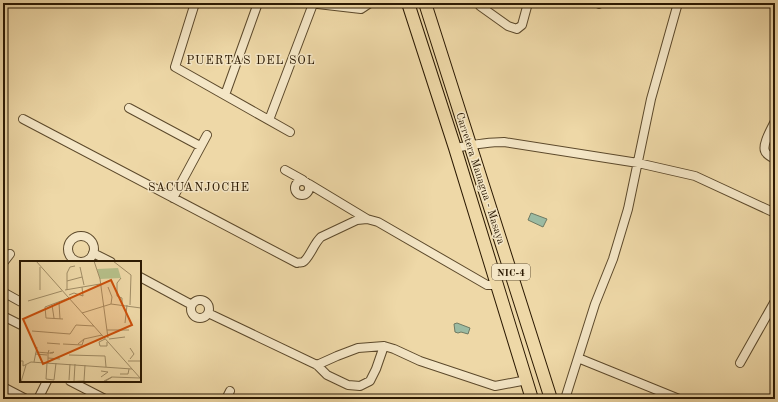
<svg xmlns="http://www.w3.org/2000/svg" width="778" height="402" font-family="'Old Standard TT',serif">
  <rect width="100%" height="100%" fill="#eed8a7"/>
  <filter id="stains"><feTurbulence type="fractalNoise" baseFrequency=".005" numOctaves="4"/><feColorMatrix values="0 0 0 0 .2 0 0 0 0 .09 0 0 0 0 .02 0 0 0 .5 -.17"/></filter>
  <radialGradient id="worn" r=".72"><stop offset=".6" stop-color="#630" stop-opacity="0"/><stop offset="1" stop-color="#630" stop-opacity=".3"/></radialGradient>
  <path fill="#9bbba3" stroke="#6e7a63" d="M531,213L547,219L543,227L528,220Z
    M457,323L470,328L468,334L461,332L458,333L455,332L454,324Z"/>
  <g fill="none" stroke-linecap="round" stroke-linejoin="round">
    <defs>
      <path id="minor" d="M195,3L175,67L290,132
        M309,3L361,9L370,3
        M479,3L480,6L508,26L517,29L522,25L528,3
        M599,4V3
        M225,95L258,3
        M129,108L200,146
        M23,119L297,263C299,262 302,263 303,262C309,259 314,243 321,237L357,220L367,219L378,222L487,285H496
        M269,120L313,4
        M775,121C772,128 762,144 765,151C766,155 771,157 775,159
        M455,148C471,145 487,142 504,142L638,163L695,176L775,213
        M285,170L303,180
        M295 188a7 7 0 1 1 14 0a7 7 0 1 1-14 0Z
        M309,184L367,219
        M173,198L207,135
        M68 249a13 13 0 1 1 26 0a13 13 0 1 1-26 0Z
        M93,253L111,262
        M3,263L10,254
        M140,277L192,305
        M3,292L21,302
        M191 309a9 9 0 1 1 18 0a9 9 0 1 1-18 0Z
        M208,313L317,365L327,375L348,385L360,386L370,381L376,369L384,346
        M3,316L21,325
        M578,358L679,399
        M740,363L775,301
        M317,365L337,356L358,348L384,346L394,349L420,361L495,386L527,380
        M70,381L105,399
        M3,387L26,399
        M38,399L47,381
        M226,399L230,391
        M565,399L595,304L613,259L628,209L651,99L678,3"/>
      <path id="highway" d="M408,3L455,148L532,399
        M425,3L551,399"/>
    </defs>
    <use href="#minor" stroke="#5c492b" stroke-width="10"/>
    <use href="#highway" stroke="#2b1902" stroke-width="14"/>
    <use href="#minor" stroke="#f4e6c6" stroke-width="8"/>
    <use href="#highway" stroke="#eed8a7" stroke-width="12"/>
  </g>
  <g text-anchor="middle" stroke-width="3" stroke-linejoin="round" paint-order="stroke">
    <rect fill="#f4e6c6" stroke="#67563d" stroke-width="1" x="492" y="264" width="38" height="16" rx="3"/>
    <g font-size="10" font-weight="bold" fill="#2b1902">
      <text x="511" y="276">NIC-4</text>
    </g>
    <g font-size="11" fill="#2b1902" stroke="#f4e6c6">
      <text transform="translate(481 178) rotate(72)" y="4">Carretera Managua - Masaya</text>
    </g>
    <g font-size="12" letter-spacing="1" fill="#2b1902" stroke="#f4e6c6">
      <text x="251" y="64">PUERTAS DEL SOL</text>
      <text x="199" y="191">SACUANJOCHE</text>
    </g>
  </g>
  <g transform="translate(20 261)">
    <rect width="121" height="121" fill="#eed8a7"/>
    <path d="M98,7L101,17L80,18L77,8Z" fill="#b6bf89"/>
    <path fill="none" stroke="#a08c65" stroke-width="1" d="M16,0L121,118M74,0L80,18L88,77M93,0L111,14L110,44M20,6V29M60,6L64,24M101,17L97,22V35L102,37V43M47,20L62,16M88,26L92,36L91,43M45,29L80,23M47,29V12L50,6L55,5M49,34L54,32L63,35L62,26M8,40L42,30M39,42L40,58M32,44L34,57M62,52L91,43L121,47M43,58L26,57L25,46L49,37M105,62L107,44M87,69H109M12,70L50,73L56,64L74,65M85,78L79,81L80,85H87V81M89,78L105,76M27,82L40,83M43,83L62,84L64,78M58,83L64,78L82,74M29,89L28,92H33L34,91L30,92M16,91L28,92V102M15,93L27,94M49,94L85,95L86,106M28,97L40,98M110,98L114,93L110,87M0,100H3V105L11,101L112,108M108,100H121M14,101L17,86M27,102L26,118L34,119L36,102M100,113H108L109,108M81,116L88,111L81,110M92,116L120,117M49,119L50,103M54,120L55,103M1,121L6,104M42,121L64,120L65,104M84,121L92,116L84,120"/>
    <path fill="#cc4f0a" fill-opacity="0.15" stroke="#cc4f0a" stroke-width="2" d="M91,19L112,64L23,103L3,58Z"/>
    <rect width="121" height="121" fill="none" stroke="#2b1902" stroke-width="2"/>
  </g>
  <rect width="778" height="402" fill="none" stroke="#eed8a7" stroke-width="16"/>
  <rect x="4" y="4" width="770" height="394" fill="none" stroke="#2b1902" stroke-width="2"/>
  <rect x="8" y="8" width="762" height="386" fill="none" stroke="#2b1902"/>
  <rect width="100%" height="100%" filter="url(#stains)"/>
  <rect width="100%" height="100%" fill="url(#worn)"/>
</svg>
